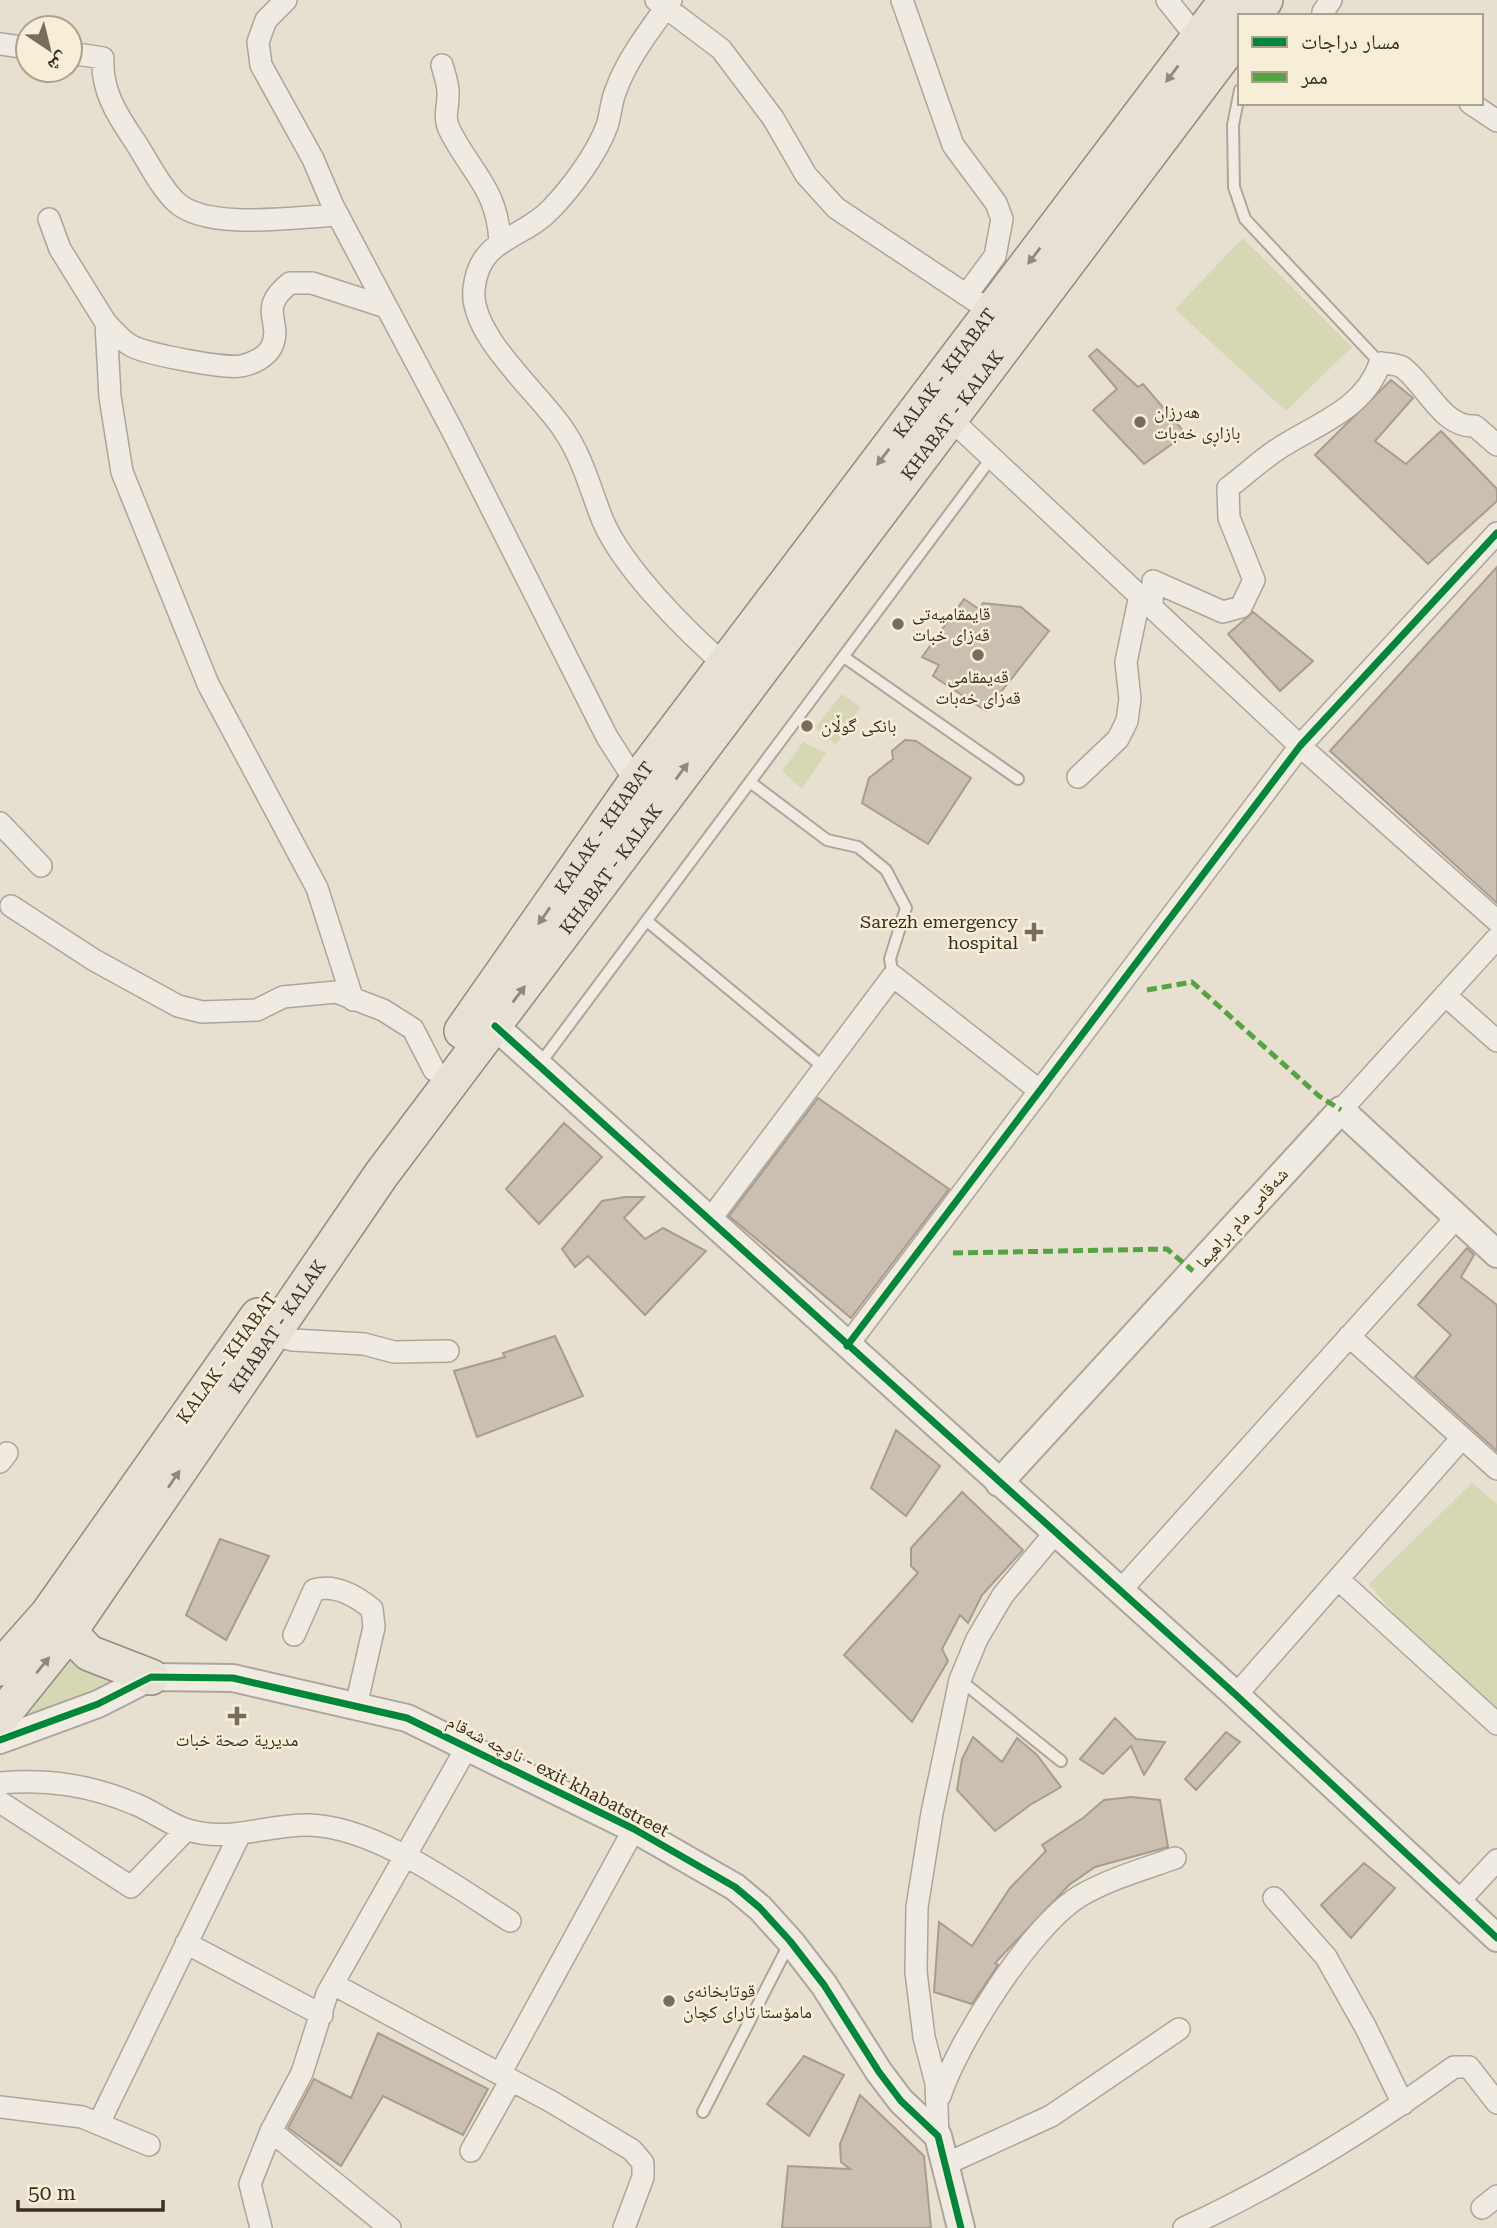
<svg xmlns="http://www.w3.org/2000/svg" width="1497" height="2228" font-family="'Roboto Serif','Noto Naskh Arabic',serif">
  <rect width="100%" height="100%" fill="#e7e0d1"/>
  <path fill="#d6d7b3" d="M1243,238L1352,347L1286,411L1175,309Z
    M842,694L860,707L836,745L815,728Z
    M803,742L826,753L802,789L782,771Z
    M1472,1483L1497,1504V1712L1432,1660L1369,1584Z
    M73,1655L113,1681L92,1693L26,1717Z"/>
  <path fill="#cbbfb2" stroke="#a89c90" stroke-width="2" d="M1097,349L1138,387L1143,384L1186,434L1144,464L1093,410L1117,389L1089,356Z
    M1391,380L1413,398L1375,441L1406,464L1441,431L1497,489V501L1428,564L1315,455Z
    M1497,567V903L1330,751Z
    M964,599L979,609L983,603L1021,607L1049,631L986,711L933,676L939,665L922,657Z
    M1253,612L1313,661L1280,691L1228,634Z
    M905,740L916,741L971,778L928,844L862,803L869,778L893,759L892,751Z
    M818,1098L949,1189L851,1318L729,1216Z
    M564,1123L602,1157L539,1224L506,1189Z
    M625,1197H644L624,1218L645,1239L663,1228L706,1251L645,1315L588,1256L575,1267L562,1249L602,1201Z
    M1467,1248L1474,1255L1461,1277L1497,1305V1451L1415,1377L1451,1335L1418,1305Z
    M555,1336L583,1396L477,1437L454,1371L505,1357L503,1353Z
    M896,1430L940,1466L906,1516L871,1488Z
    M962,1492L1023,1550L982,1595L968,1623L960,1615L942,1649L948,1661L912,1722L844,1655L918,1573L911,1566V1548Z
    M220,1539L269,1556L226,1640L186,1615Z
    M1115,1718L1136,1739L1165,1742L1144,1775L1131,1746L1103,1774L1080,1759Z
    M1226,1732L1240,1742L1196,1790L1185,1779Z
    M973,1737L1002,1762L1017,1738L1037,1755L1061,1787L1030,1805L995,1831L957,1790L962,1759Z
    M1131,1797L1160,1800L1168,1847L1095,1867L1069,1885L995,1963L998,1965L972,2004L934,1992L939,1922L972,1946L1010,1888L1046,1851L1042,1845L1083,1818L1104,1800Z
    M1364,1863L1395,1888L1351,1938L1321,1905Z
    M378,2033L488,2089L463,2135L383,2096L341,2166L288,2128L314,2079L351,2098Z
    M804,2056L844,2075L809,2136L767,2104Z
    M860,2095L924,2156L931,2228H782L788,2166L850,2169L841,2162L840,2144Z"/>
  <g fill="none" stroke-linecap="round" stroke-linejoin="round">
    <defs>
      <path id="service" d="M1240,90L1233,125L1234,187L1245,219L1380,363
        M844,657L1018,779
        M750,782L827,840L858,847L886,870L906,908L890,959L893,976
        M647,921L823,1067
        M539,1065L992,457
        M960,1680L1061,1761
        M703,2112L789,1944"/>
      <path id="minor" d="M286,0L266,20L258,42L261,65L313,159L333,206L452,430L607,737L636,782
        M656,0L721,49L773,118L806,175L836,208L992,312
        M671,0C651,29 628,57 616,90C611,101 611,114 607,126C596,155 572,187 551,209C522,240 479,237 474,289C469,335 540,394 563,429C583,458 590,489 603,521C623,568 686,631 725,665
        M902,0L953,145L996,203L1002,219L995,256L967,294
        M1167,0L1198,39
        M1325,16L1323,12L1331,0
        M0,44L28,48
        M70,53L103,58C101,90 117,115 134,140C147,159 159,186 176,202C207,231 297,217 338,215
        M442,65C444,73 448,83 448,92C449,106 443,115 449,129C471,173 498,189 500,243
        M1470,103L1497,121
        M49,219L60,249L106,323L110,397L122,472L208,684L317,888L353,1000
        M106,323C113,330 121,340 130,345C143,354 226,369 241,366C252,364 267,357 272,346C283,320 256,310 290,283H312L386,307
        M942,411L1300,746L1497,921
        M1152,606L1153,581L1223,612L1241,607L1254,580L1229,518L1228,488C1244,476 1259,462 1275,451C1313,425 1364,411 1380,363C1387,364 1397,364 1402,367C1426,384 1442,428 1475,426L1497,445
        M1078,777L1118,739L1127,721L1130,699L1126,662L1140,595
        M0,823L41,866
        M11,906L94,960L178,1006L202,1012L257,1010L283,997L336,992L383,1010L413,1029L434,1070
        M1445,995L1497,1041
        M1341,1110L1497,938
        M709,1221L893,976L1040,1091
        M273,1335L293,1340L364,1344L394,1352L448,1351
        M1349,1336L1497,1469
        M847,1346L1300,746L1497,533
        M0,1462L7,1453
        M1338,1579L1497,1724
        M1119,1592L1457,1217
        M294,1635L314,1590C334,1584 356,1596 372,1609L374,1627L356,1706
        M1236,1695L1462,1438
        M0,1783C48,1779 90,1785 135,1804C153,1811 170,1825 188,1830C230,1843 267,1824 309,1825C376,1827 455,1886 510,1921
        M0,1802L131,1887L186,1830
        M1274,1898L1326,1957L1366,2028L1403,2104
        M1459,1901L1497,1860
        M186,1943L322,2015
        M333,1984L552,2102L632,2150L643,2163V2177L624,2228
        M500,2074L634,1829
        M940,2096C958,2041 1031,1926 1080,1896C1109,1879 1144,1869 1175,1858
        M0,2107L82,2117L149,2145
        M99,2123L239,1836
        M271,2131L390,2228
        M938,2136L936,2083L924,2037L916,1972L917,1907L932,1813L960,1680L977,1639L1003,1595L1055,1533
        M471,2151L511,2080
        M946,2164L1051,2116L1179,2029
        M1482,2208L1497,2196
        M261,2228L250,2184L271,2131L302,2073L327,1994L467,1747
        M1184,2228C1279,2184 1369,2129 1454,2067H1469L1497,2103"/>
      <path id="tertiary" d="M495,1026L1236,1695L1497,1938
        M999,1483L1341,1110L1497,1254
        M0,1740L98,1704L151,1677L233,1678L407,1718L634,1829L735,1887L760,1908L790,1941L824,1985L879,2072L901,2101L938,2136L961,2228"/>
      <g id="primary">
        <path d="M1253,16L1265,0"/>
        <path id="s1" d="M462,1031L636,782L1227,0"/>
        <path d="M69,1632L89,1653L151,1677"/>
        <path d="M0,1668L48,1614L258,1316"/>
        <path id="s2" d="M0,1718L69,1632L381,1175L1240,33"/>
      </g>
    </defs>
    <use href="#service" stroke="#ada599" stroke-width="14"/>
    <use href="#minor" stroke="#ada599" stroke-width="24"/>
    <use href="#tertiary" stroke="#ada599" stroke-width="30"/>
    <use href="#primary" stroke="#928b80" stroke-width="38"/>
    <use href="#service" stroke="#efebe3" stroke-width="10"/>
    <use href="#minor" stroke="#efebe3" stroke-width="21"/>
    <use href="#tertiary" stroke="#efebe3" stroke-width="26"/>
    <use href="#primary" stroke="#e6e1d4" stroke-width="35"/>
    <path stroke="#54a441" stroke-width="5" stroke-dasharray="10 5" stroke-linecap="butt" d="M1147,990L1192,982L1319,1096L1341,1110
      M953,1253L1167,1249L1193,1271"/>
    <defs>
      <path id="cycleway" d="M495,1026L1236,1695L1497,1938
        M847,1346L1300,746L1497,533
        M0,1740L98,1704L151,1677L233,1678L407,1718L634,1829L735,1887L760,1908L790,1941L824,1985L879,2072L901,2101L938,2136L961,2228"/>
    </defs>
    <use href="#cycleway" stroke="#f7eed8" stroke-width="11"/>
    <use href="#cycleway" stroke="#00873e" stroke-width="7"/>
  </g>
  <defs><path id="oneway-solid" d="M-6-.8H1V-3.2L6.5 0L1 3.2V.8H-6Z" transform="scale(1.75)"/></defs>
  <g fill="#92887a">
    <use href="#oneway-solid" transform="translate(1172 74) rotate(127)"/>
    <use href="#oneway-solid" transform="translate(1034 256) rotate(127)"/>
    <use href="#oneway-solid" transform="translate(883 457) rotate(127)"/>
    <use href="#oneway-solid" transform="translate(682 771) rotate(-53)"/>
    <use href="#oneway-solid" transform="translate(544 916) rotate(125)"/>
    <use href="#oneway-solid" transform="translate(519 994) rotate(-53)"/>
    <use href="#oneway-solid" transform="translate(174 1479) rotate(-56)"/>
    <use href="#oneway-solid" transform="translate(43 1665) rotate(-51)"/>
  </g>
  <g fill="#786c5e" stroke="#f7eed8" stroke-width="2.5">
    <circle cx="1140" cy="422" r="7"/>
    <circle cx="898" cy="624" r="7"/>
    <circle cx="978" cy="655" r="7"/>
    <circle cx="807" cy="726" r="7"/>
    <path d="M1030.5 921.5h7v7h7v7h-7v7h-7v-7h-7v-7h7z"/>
    <path d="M233.5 1705.5h7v7h7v7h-7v7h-7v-7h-7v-7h7z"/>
    <circle cx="669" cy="2001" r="7"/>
  </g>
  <g text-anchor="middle" stroke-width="5" stroke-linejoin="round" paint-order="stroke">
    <g font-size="18" fill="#3d2e20" stroke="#f7eed8">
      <text dy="6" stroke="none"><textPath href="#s1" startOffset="816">KALAK - KHABAT</textPath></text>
      <text dy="6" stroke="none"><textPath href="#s2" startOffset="1614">KHABAT - KALAK</textPath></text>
      <text dy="6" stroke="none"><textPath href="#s1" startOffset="248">KALAK - KHABAT</textPath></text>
      <text dy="6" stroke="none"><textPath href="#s2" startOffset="1046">KHABAT - KALAK</textPath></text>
      <text transform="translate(1242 1218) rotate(-48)" y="6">شەقامی مام براهیما</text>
      <text dy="6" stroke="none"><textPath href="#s2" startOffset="480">KHABAT - KALAK</textPath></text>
      <text transform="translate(227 1358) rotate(-54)" y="6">KALAK - KHABAT</text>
      <text transform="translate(558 1776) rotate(27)" y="6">ناوچە شەقام - exit khabatstreet</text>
    </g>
    <g font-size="18" fill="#3d2e20" stroke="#f7eed8" text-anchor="start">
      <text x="1154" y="418">هەرزان<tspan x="1154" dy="21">بازاڕی خەبات</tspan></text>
      <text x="912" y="620">قایمقامیەتى<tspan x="912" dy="21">قەزای خبات</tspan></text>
      <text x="978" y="683" text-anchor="middle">قەیمقامی<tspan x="978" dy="21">قەزای خەبات</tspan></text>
      <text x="821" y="732">بانکی گوڵان</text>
      <text x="1018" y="928" text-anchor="end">Sarezh emergency<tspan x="1018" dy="21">hospital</tspan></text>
      <text x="237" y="1746" text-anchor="middle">مديرية صحة خبات</text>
      <text x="683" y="1997">قوتابخانەی<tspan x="683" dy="21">مامۆستا تارای کچان</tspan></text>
    </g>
  </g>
  <rect x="1238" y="14" width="245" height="91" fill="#f7eed8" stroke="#ada18e" stroke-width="2"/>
  <rect x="1252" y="37" width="35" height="10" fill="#00873e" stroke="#ada18e" stroke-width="2"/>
  <text x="1301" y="49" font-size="21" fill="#3d2e20">مسار دراجات</text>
  <rect x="1252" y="72" width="35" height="10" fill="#54a441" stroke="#ada18e" stroke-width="2"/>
  <text x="1301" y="84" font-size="21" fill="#3d2e20">ممر</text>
  <g transform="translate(49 49) rotate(145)"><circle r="33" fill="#f7eed8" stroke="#ada18e" stroke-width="2"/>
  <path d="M0-5L12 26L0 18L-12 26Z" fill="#786c5e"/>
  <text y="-10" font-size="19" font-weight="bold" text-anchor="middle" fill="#3d2e20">ش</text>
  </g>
  <path d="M18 2200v10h145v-10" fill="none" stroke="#3d2e20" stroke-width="3.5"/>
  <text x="28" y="2200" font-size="21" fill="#3d2e20" stroke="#f7eed8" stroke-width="5" paint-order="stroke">50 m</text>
</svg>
